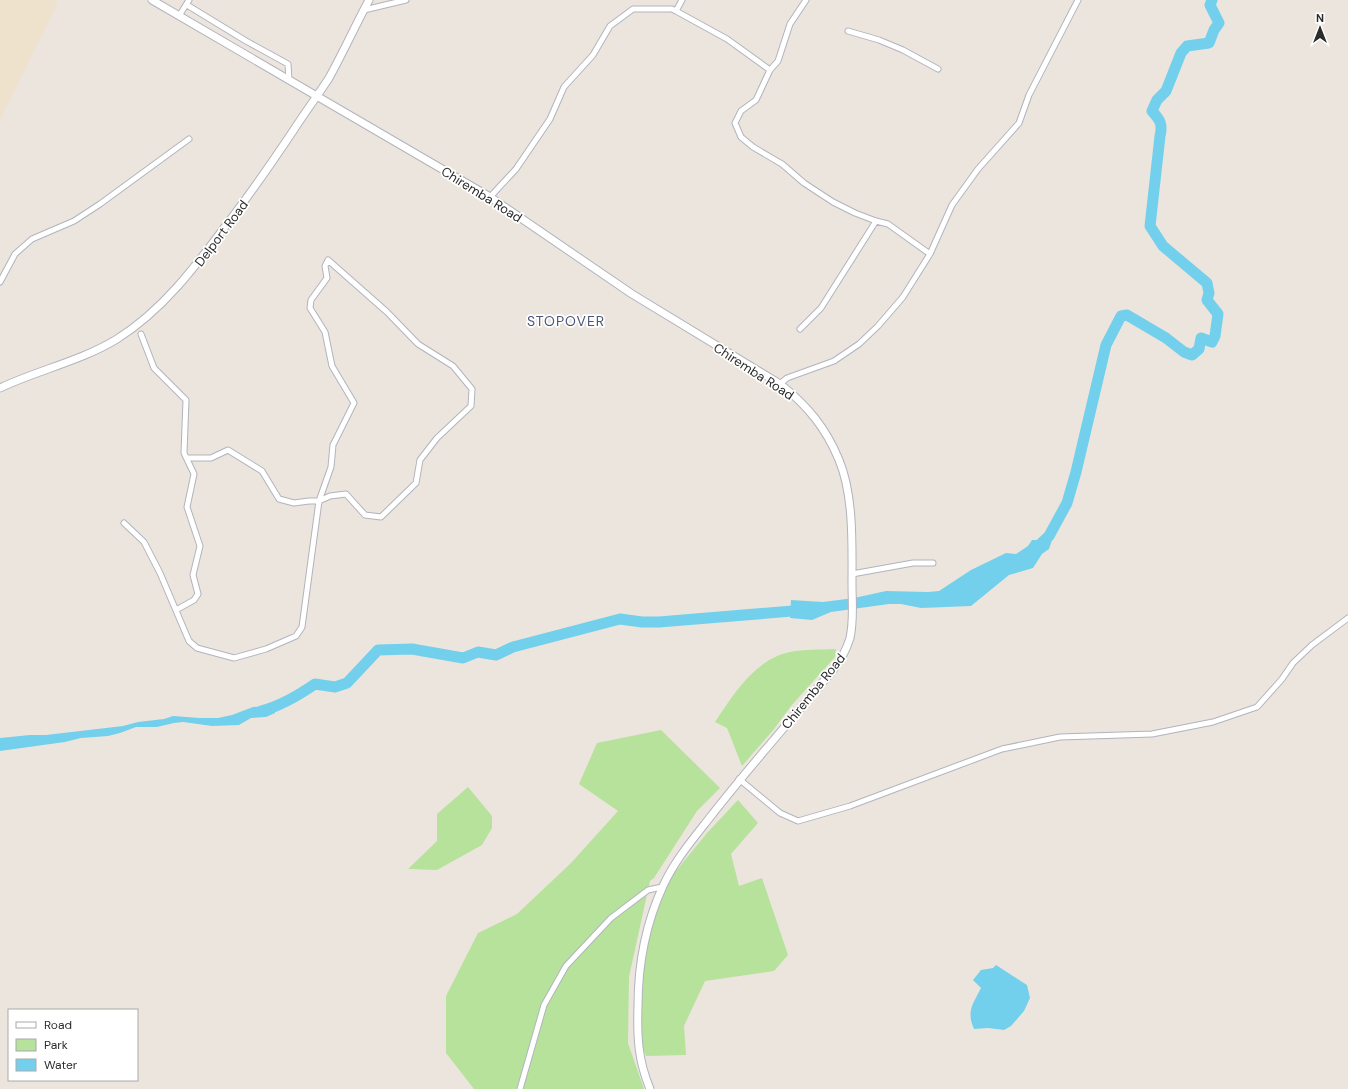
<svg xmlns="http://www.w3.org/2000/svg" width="1348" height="1089" font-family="'DM Sans',sans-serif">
  <rect width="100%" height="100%" fill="#ece5dd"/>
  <path fill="#eee2cd" d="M0,0H53L58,2L0,120Z"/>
  <path fill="#b6e29b" d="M836,649L835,657L791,706L774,729L742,766L727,728L715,722C733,695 755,659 790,652C805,649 821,650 836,649Z
    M661,730L720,788L697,811L654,878L650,881L629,977L628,1043L644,1089H474L446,1053V996L478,933L517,914L571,863L618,811L579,784L597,743Z
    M468,787L492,816V828L482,845L437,870L408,869L437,841V814Z
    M738,800L758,823L731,854L739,886L762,878L788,955L774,971L705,981L684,1026L686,1055L646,1056L638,1036L641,974L653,922L671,877L707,833Z"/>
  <path fill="#73d0ec" d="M1032,540H1052L1049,549L1042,554L1033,568L1009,575L971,606L921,608L901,604H889L831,612L812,620L790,618L791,600L823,602L854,598L886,591L928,592L939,591L971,570L1006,553L1016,554L1028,546Z
    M275,705V713L266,717L251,718L239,725L212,726L183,722L174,723L157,727H136L120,733L108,736L81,738L65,742L0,751V738L30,735H46L123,726L138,722L164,719L173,716L200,718H218L232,715L253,707Z
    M996,965L1027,985L1030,998L1024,1011L1011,1026L1004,1030L988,1028L974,1029C966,1011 973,1004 981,988L973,980L981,970L993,968Z"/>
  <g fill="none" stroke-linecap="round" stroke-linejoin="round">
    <path stroke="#73d0ec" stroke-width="11" d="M1035,549L1049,536L1067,503L1076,472L1106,345L1121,316L1127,315L1166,338L1184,352L1192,355L1199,349L1201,338L1212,342L1215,336L1218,314L1207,300L1209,293L1207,283L1163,246L1150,226L1160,136C1163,124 1160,120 1152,111L1157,100L1166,91L1181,53L1187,46L1209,43L1214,30L1219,23L1210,5L1212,0
      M261,711C281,706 299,695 315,684L335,687L347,683L378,650L412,649L463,658L478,652L496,655L513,647L620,619L642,622H659L805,610"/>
    <defs>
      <path id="street" d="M806,0L790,24L778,61L770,70L756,100L741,111L735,123L741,137L753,147L782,164L804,183L833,202L855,213L876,221L888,224L930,254
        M187,5L246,41L288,64L289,80
        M364,10L406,0
        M676,11L682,0
        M179,16L189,0
        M848,31L879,40L903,50L938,69
        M490,197L516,169L550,119L564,87L593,55L610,26L633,9H672L676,11L727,39L770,70
        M0,282L15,254L32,239L74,221L100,204L189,139
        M800,329L821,308L876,221
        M141,334L154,368L186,400L184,453L194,474L187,507L200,546L193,575L198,594L194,600L176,610
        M780,384L787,378L834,361L859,344L878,326L903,297L930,254L952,205L978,169L1019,123L1029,95L1078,0
        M124,523L144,542L160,573L189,641L197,648L234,658L266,649L296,636L302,627L319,501L330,496L346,494L365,515L381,517L416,483L420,460L437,438L471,406L472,389L453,366L418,344L387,312L328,260L325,266L327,278L311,300L310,308L325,332L332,366L354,403L333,445L331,467L319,501H309L294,503L279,499L262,471L228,450L211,458H187
        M852,574L913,563H933
        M739,779L780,813L798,821L850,806L1002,749L1060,737L1152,734L1213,722L1257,707L1282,679L1293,663L1312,645L1348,618
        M520,1089L544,1005L566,966L611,918L648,890L662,887"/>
      <path id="secondary" d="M152,0L490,197L632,294L780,384C807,405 826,428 839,460C854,496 852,545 852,584C852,602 854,620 850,638C846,651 841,660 833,670C792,719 750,766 711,816C693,839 675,860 663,886C646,923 638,966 638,1006C637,1037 638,1060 650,1089
        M0,388C38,370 81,361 117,339C163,310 195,267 227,224C251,193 273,161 295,128C306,111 318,95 329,78C343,53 355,26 369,0"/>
    </defs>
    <use href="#street" stroke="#b1b4be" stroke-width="7"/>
    <use href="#secondary" stroke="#b1b4be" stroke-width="9"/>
    <use href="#street" stroke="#fff" stroke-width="5"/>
    <use href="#secondary" stroke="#fff" stroke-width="7"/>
  </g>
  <g text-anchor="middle" stroke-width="3.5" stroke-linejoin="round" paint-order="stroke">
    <g font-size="13" fill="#2b2b2b" stroke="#fff">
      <text transform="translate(482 194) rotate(32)" y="5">Chiremba Road</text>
      <text transform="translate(221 233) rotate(-53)" y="5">Delport Road</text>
      <text transform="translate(754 371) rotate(33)" y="5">Chiremba Road</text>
      <text transform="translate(813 691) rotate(-51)" y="5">Chiremba Road</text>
    </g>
    <g font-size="14" letter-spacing="1" fill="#4c567b" stroke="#fff">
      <text x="566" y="326">STOPOVER</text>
    </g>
  </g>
  <rect x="8" y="1009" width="130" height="72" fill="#ffffff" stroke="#aaaaaa"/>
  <rect x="16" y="1022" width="20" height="6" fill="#ffffff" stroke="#aaaaaa"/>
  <text x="44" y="1029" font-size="12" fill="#2b2b2b">Road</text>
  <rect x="16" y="1039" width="20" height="12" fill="#b6e29b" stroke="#aaaaaa"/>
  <text x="44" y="1049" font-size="12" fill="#2b2b2b">Park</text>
  <rect x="16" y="1059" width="20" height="12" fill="#73d0ec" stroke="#aaaaaa"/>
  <text x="44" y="1069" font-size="12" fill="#2b2b2b">Water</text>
  <g transform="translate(1320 28)" stroke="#ffffff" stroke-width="3" paint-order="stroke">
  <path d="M0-3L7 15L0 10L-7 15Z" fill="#2b2b2b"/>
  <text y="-6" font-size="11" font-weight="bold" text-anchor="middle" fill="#2b2b2b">N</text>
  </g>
</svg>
